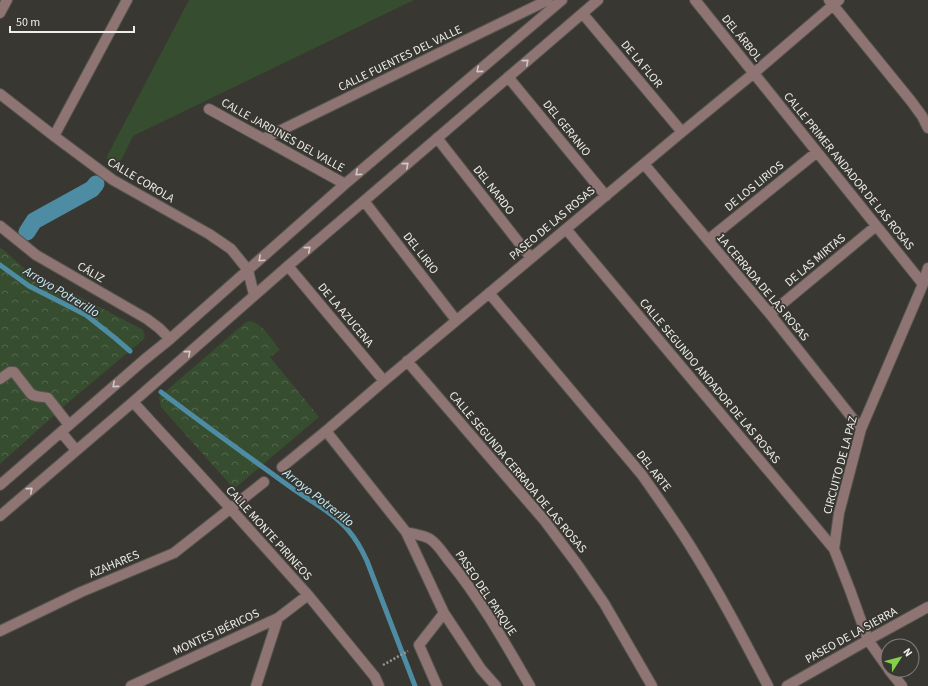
<svg xmlns="http://www.w3.org/2000/svg" width="928" height="686" font-family="'Source Sans 3',sans-serif">
  <defs>
    <pattern id="forest-crowns" width="20" height="18" patternUnits="userSpaceOnUse"><rect width="20" height="18" fill="#374d2f"/><path d="M2 6a3 3 0 1 1 6 0M12 15a3 3 0 1 1 6 0" fill="none" stroke="#54674d"/></pattern>
  </defs>
  <rect width="100%" height="100%" fill="#383731"/>
  <path fill="#374d2f" d="M189,0H414L133,136L119,165L106,158Z"/>
  <path fill="url(#forest-crowns)" d="M0,247L24,268L138,327L143,330L145,336L143,340L70,401L0,464Z
    M250,321C262,323 272,340 280,350L270,357L319,417L234,489L161,407L159,397L246,322Z"/>
  <g fill="none" stroke-linecap="round" stroke-linejoin="round">
    <path stroke="#4d8ca2" stroke-width="5" d="M0,265L29,286L86,315L115,338L130,351
      M161,392C203,424 246,455 289,486C308,500 333,512 348,530C356,539 362,550 367,561L415,686"/>
    <path stroke="#4d8ca2" stroke-width="17" d="M27,232L34,221L92,189L96,184"/>
    <defs>
      <path id="minor" d="M695,0L923,284
        M829,0L911,101L922,116L928,128
        M0,13L7,0
        M583,14L682,132
        M508,77L606,196
        M0,94L54,136L113,180L209,234L231,249L248,270L254,295
        M209,109L345,184
        M54,136L127,0
        M437,138L531,258
        M263,139L548,0
        M644,164L770,314L861,429
        M364,201L456,320
        M0,226L36,255L147,319L159,328L170,339
        M566,229L834,549
        M708,240L817,152
        M288,266L384,381
        M489,293L642,475C658,498 674,520 689,544C718,590 743,638 768,686
        M770,314L876,226
        M407,361L544,520L577,564L604,603L652,686
        M0,379L10,372H14L31,394C37,398 42,396 48,398L69,425
        M133,402L230,508L308,595L375,677L379,686
        M326,431L406,532C413,534 423,535 430,539C438,544 444,555 450,562C481,600 505,643 530,686
        M61,432L76,450
        M282,467L326,431L384,381L682,132L754,73L839,0
        M0,485L144,360L170,339L345,184L562,0
        M0,516L133,402L288,266L364,201L598,0
        M406,532L444,613L481,669L496,686
        M0,631L81,592L174,553L264,482
        M888,668L868,640L850,590L834,549L839,513L861,429L923,284L928,268
        M889,670L902,686
        M131,686L278,618L308,595
        M256,686L278,618
        M437,686L419,645L444,613
        M787,686L868,640L928,607"/>
    </defs>
    <use href="#minor" stroke="#55544e" stroke-width="12"/>
    <path stroke="#979691" stroke-width="2.5" stroke-dasharray="2 2" stroke-linecap="butt" d="M383,665L408,651"/>
    <use href="#minor" stroke="#8e7472" stroke-width="10"/>
  </g>
  <defs><path id="oneway-chevron" d="M-2-3.5L2.5 0L-2 3.5" fill="none" stroke-width="1.6" stroke-linecap="round" stroke-linejoin="round"/></defs>
  <g stroke="#d1c9c5">
    <use href="#oneway-chevron" transform="translate(526 62) rotate(-41)"/>
    <use href="#oneway-chevron" transform="translate(479 70) rotate(140)"/>
    <use href="#oneway-chevron" transform="translate(406 165) rotate(-41)"/>
    <use href="#oneway-chevron" transform="translate(358 173) rotate(140)"/>
    <use href="#oneway-chevron" transform="translate(308 249) rotate(-40)"/>
    <use href="#oneway-chevron" transform="translate(261 259) rotate(138)"/>
    <use href="#oneway-chevron" transform="translate(188 353) rotate(-41)"/>
    <use href="#oneway-chevron" transform="translate(115 385) rotate(139)"/>
    <use href="#oneway-chevron" transform="translate(30 490) rotate(-41)"/>
  </g>
  <g text-anchor="middle" stroke-width="3.5" stroke-linejoin="round" paint-order="stroke">
    <g font-size="12" fill="#eeede9" stroke="#383731">
      <text transform="translate(742 38) rotate(51)" y="4">DEL ÁRBOL</text>
      <text transform="translate(400 58) rotate(-26)" y="4">CALLE FUENTES DEL VALLE</text>
      <text transform="translate(642 64) rotate(50)" y="4">DE LA FLOR</text>
      <text transform="translate(567 128) rotate(51)" y="4">DEL GERANIO</text>
      <text transform="translate(283 135) rotate(29)" y="4">CALLE JARDINES DEL VALLE</text>
      <text transform="translate(849 171) rotate(51)" y="4">CALLE PRIMER ANDADOR DE LAS ROSAS</text>
      <text transform="translate(141 180) rotate(31)" y="4">CALLE COROLA</text>
      <text transform="translate(754 186) rotate(-39)" y="4">DE LOS LIRIOS</text>
      <text transform="translate(494 190) rotate(52)" y="4">DEL NARDO</text>
      <text transform="translate(552 223) rotate(-40)" y="4">PASEO DE LAS ROSAS</text>
      <text transform="translate(421 253) rotate(52)" y="4">DEL LIRIO</text>
      <text transform="translate(815 260) rotate(-40)" y="4">DE LAS MIRTAS</text>
      <text transform="translate(91 272) rotate(30)" y="4">CÁLIZ</text>
      <text transform="translate(763 287) rotate(50)" y="4">1A CERRADA DE LAS ROSAS</text>
      <text transform="translate(346 315) rotate(50)" y="4">DE LA AZUCENA</text>
      <text transform="translate(710 381) rotate(50)" y="4">CALLE SEGUNDO ANDADOR DE LAS ROSAS</text>
      <text transform="translate(840 465) rotate(-75)" y="4">CIRCUITO DE LA PAZ</text>
      <text transform="translate(654 471) rotate(52)" y="4">DEL ARTE</text>
      <text transform="translate(518 472) rotate(50)" y="4">CALLE SEGUNDA CERRADA DE LAS ROSAS</text>
      <text transform="translate(269 533) rotate(48)" y="4">CALLE MONTE PIRINEOS</text>
      <text transform="translate(114 564) rotate(-23)" y="4">AZAHARES</text>
      <text transform="translate(486 593) rotate(56)" y="4">PASEO DEL PARQUE</text>
      <text transform="translate(216 632) rotate(-25)" y="4">MONTES IBÉRICOS</text>
      <text transform="translate(851 635) rotate(-29)" y="4">PASEO DE LA SIERRA</text>
    </g>
    <g font-size="13" font-style="italic" fill="#c7ebf8" stroke="#383731">
      <text transform="translate(62 291) rotate(31)" y="5">Arroyo Potrerillo</text>
      <text transform="translate(319 497) rotate(38)" y="5">Arroyo Potrerillo</text>
    </g>
  </g>
  <g transform="translate(900 658) rotate(54)"><circle r="19" fill="#383731" stroke="#81807b"/>
  <path d="M0-3L7 15L0 10L-7 15Z" fill="#86cf4b"/>
  <text y="-6" font-size="11" font-weight="bold" text-anchor="middle" fill="#eeede9">N</text>
  </g>
  <path d="M10 26v6h124v-6" fill="none" stroke="#eeede9" stroke-width="2"/>
  <text x="16" y="26" font-size="12" fill="#eeede9" stroke="#383731" stroke-width="3" paint-order="stroke">50 m</text>
</svg>
